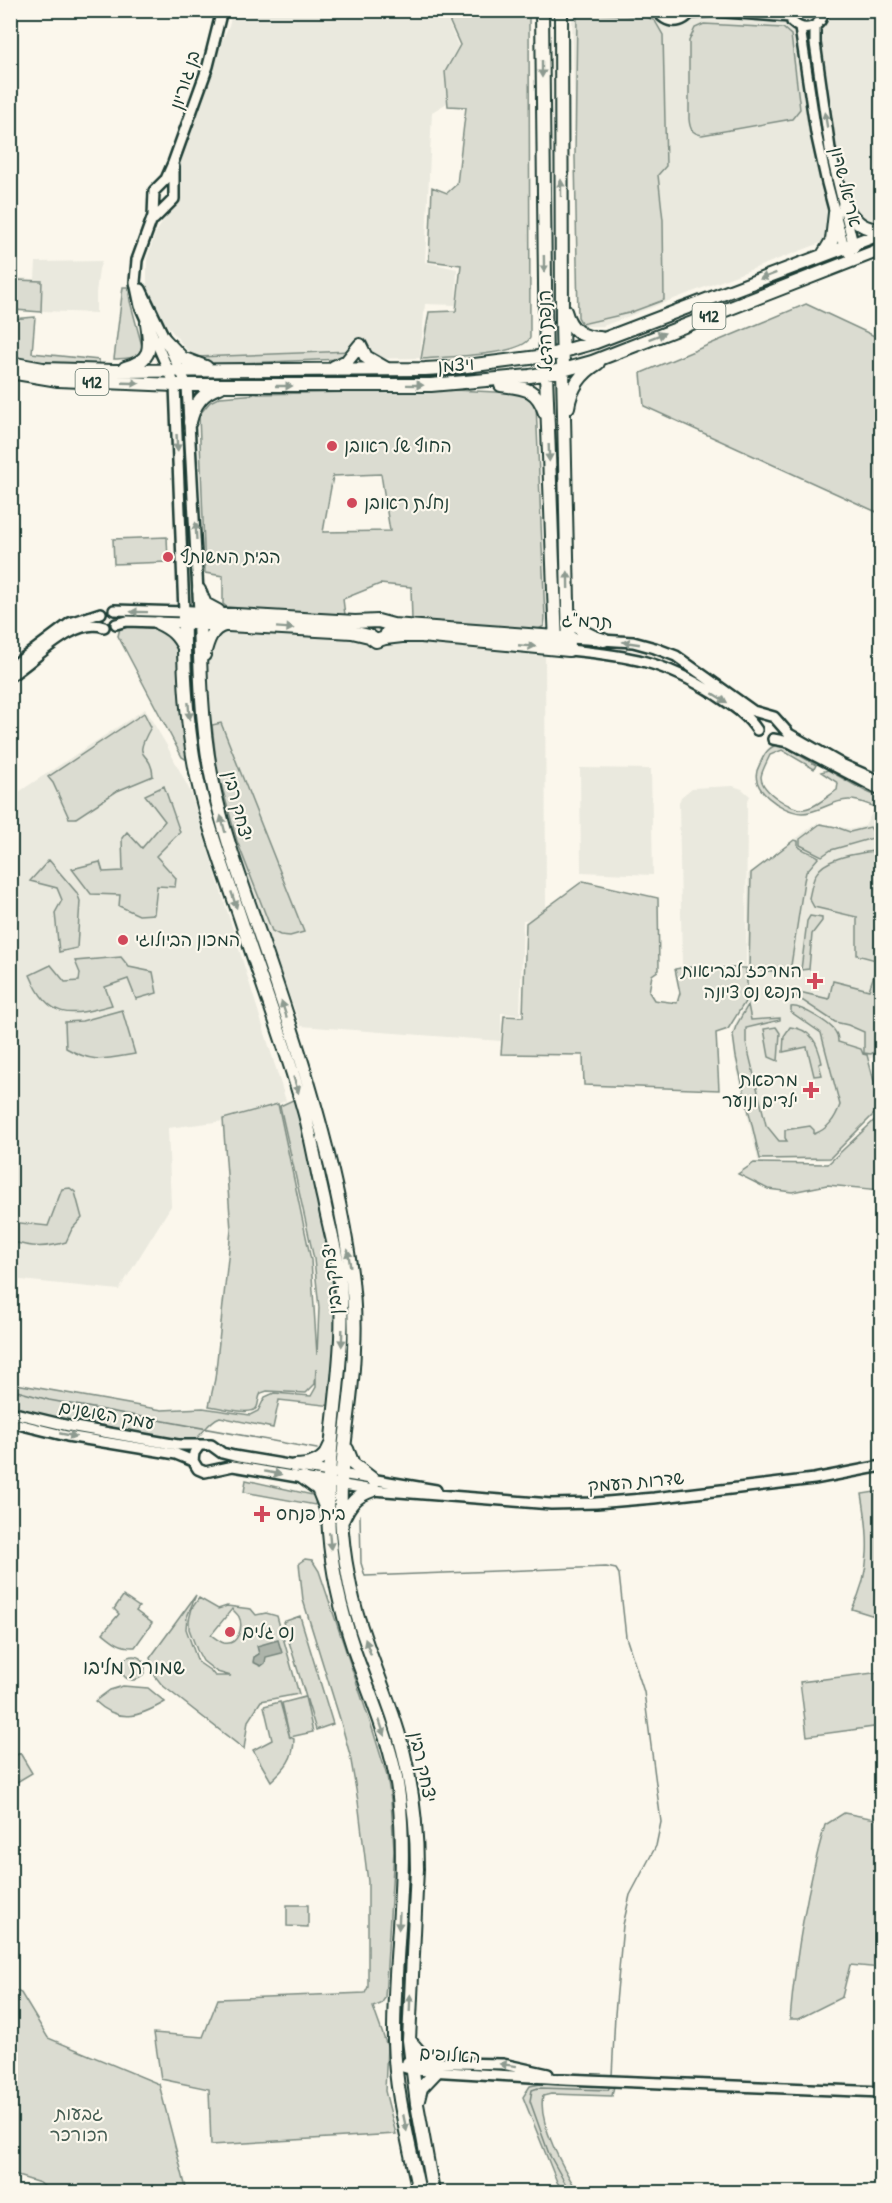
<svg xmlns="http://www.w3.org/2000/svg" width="892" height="2203" font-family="'Patrick Hand','Playpen Sans Hebrew',sans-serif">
  <rect width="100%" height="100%" fill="#fbf7ec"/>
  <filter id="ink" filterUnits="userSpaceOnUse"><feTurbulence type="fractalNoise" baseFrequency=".0167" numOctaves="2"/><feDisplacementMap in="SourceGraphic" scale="12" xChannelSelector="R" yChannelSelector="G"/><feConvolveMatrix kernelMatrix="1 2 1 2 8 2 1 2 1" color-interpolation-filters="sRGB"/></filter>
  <g filter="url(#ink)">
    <path fill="#eae9de" d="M430,10L445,14L458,46L444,72L447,103L432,112L425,262L457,269L456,305L425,304L420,358L279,360L192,356L162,319L147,287V259L155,234L177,199L178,170L215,57L230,23L231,11Z
      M572,11H881V220L603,326H579Z
      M102,261L99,269L96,293V313L15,310L16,278L35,279L36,262Z
      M204,607L545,633L546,918L523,920L520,1015L501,1013V1041L301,1026L258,914L223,806L209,740Z
      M145,709L166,744L190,791L286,1101L232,1120L168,1128L171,1206L119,1290L11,1279V797Z
      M580,768L651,769L653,875L581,872Z
      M733,786L742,789L750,796L747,802L746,966L682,965L679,803L681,797L692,788Z
      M877,803H881V1053L867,1060L881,1108L830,1160H758L735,1060L732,1030L747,1001L748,874L817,823L852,829L865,826Z"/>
    <path fill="#dbdcd1" stroke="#7d8c82" stroke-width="1.5" fill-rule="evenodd" d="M445,11H529L530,338C521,356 441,357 421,359L429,312L456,311L461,265L429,261L432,187L447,193L457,184L466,107L448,106L445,72L460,45Z
      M585,12L647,17L655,21L663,35L666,166L658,175L663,220L664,300L629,313L582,324L578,317L575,157L577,15Z
      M704,24L783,28L791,35L800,109L792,119L702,135C692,133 690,130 689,119V41L695,28Z
      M16,280L42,281L41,312L15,310Z
      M123,287H128L130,301L142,346C140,360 125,358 114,359Z
      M806,304L881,339V514L644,406L641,373Z
      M35,317L32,353L99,360V367H67L11,358V319Z
      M350,351L344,359L211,364L197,357Z
      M454,390L517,393L530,396L536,404L545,618L544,626L537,630L412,620L411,587L380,584L343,599L345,615L228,608L223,604V576L205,573L199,415L210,402L220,397L258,394ZM381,474L390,531L323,532L333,476Z
      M167,537L168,562L114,564L113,539Z
      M124,626C148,628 164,625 178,647L187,760L182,757L118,636L120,628Z
      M144,713L151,727C130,764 151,747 153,776L117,791L76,818H69L53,783L48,777Z
      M221,723L304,932L290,936L280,935L272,931L237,841L217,769L212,725Z
      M776,745L789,749L816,765L814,769L782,750L770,755C767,762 762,770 761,777C761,791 792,811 804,809C815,808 828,796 837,790L838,783L821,772L828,770L865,791L881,798V808C870,807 862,800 850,800C833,799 819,813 802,813C782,812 746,788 759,766C763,757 766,749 776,745Z
      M164,786L180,832L156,856L176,878L175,887L157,886L154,914L139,915L119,906L120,895L91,894L72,869L100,862L103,872L123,871L122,838L127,832L142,848L165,821L145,795Z
      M820,824L836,827L850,832L870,827L874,833L873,838L831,850L822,856L800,845V839Z
      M794,840L798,841V846C804,852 812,852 819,857L806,872L804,881L790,972L749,970L751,873Z
      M878,850L882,851V1047L871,1054L864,1053V1032L848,1025L835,1022L794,995L795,991L829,999L833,981L869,990L875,972L876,960L857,955V917L814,907L809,898C811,890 812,881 816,874C826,856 859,854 878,850Z
      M49,860L77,893L80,901L77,948L59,952L55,913L62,900L57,888L30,881Z
      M583,881L658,898L659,970L652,975L649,992L654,1000L677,1003L680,993L675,969L686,967L746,968L748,997L728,1029L716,1033L719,1090L584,1085L583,1055L501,1054L504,1016L523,1017L526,923Z
      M810,916L822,918V921L812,934L809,969L801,970L807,921Z
      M121,957L129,967L153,972L157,993L136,999L128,979L105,987L112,1005C69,1017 49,1020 30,975L51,965L65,982L79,981L80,973L75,961Z
      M748,1005L751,1020L780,1018V1020L746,1028V1042L766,1125L779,1141H787L785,1138V1130L810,1126L814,1130V1134C828,1129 835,1119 840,1105L821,1033L791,1012V1007C800,1005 832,1024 836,1033C838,1036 838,1038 838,1042L861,1049L863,1054L867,1055L881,1107L830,1158L760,1159L736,1057L733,1035L736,1026Z
      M122,1010L135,1054C105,1059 94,1064 66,1048L65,1022L82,1021Z
      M776,1027L780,1033L778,1061L769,1057L764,1029Z
      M790,1027C812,1029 818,1044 822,1063L819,1064L822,1075L814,1076L807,1047L783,1052L784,1036Z
      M295,1099C309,1157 329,1219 336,1278C342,1320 337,1364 333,1406L279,1400L273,1428L220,1417C206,1422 203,1437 190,1443L11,1410L10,1383L162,1410L203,1408L250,1415L258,1411L265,1397L274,1393L311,1396L316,1387V1369L315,1384L306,1393L267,1391L261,1393C258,1398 259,1402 257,1407C253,1417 218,1407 209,1406L215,1379L231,1230L223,1119L278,1104L311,1260L317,1355L319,1308L314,1259L280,1106Z
      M881,1114V1190L827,1185L792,1192L768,1189L738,1174L754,1163L828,1164Z
      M70,1188L75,1192L82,1218L72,1229L66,1242C46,1248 31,1248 11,1241V1222L48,1226L62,1189Z
      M246,1480L317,1496L315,1505L244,1492Z
      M881,1491H882L881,1618L852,1609C872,1571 869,1534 862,1494Z
      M305,1559L312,1560L319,1571L374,1734L387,1776L391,1800L394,1850L385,1998L381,2004L373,2007L387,2046L385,2091L396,2134L211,2145L209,2089L161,2079L154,2033L203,2037L218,1999L365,1993L368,1987V1882L358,1801L350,1755L340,1719L303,1600L299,1563Z
      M196,1595L187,1617L186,1629L198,1662L211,1671L215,1676H231L217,1672L203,1661L197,1650L189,1629V1620L192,1608L199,1598L218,1609L227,1606L251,1609L256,1615L266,1613L277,1616L299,1694L261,1701L248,1721L244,1749L162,1685L155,1676L150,1658ZM232,1609C232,1609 239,1616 239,1617C244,1626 238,1646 224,1643C220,1642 215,1638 211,1635Z
      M123,1596L139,1607L136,1611L152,1623L135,1647C121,1648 114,1642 103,1633L119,1614L114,1609Z
      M300,1616L333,1724L316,1730L283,1622Z
      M121 1668a12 12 0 1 1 24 0a12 12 0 1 1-24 0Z
      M881,1672V1726L807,1736L800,1682Z
      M123,1686L148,1688L165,1702C139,1717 119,1724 95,1701L110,1690Z
      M305,1697L313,1732L290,1737L294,1739C294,1759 285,1768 271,1781L253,1750L272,1740L264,1706L280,1702L290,1738L282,1703Z
      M20,1753L32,1773L12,1785L11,1758Z
      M844,1813L881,1820V1968L850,1965L842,1997L798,2019H790C796,1953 807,1888 825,1825Z
      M287,1905H308V1927L287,1926Z
      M10,1988L21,1993L48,2038L159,2084L187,2192H51L40,2183L11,2174Z
      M540,2084L614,2086L612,2096L551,2094L543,2096C537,2122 564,2170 578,2192H564L557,2182L523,2097L530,2086Z"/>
    <path fill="#adb4aa" stroke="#74847b" stroke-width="1.5" d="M278,1640L282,1653L266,1657L265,1663L261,1666L253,1662L254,1657L259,1654L257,1646Z"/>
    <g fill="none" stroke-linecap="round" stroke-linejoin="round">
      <path stroke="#74847b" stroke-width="1.5" d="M10,1389L49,1400L317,1449
        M360,1515L361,1563L365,1576L606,1567L616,1569L619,1574L626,1637L644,1692L661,1822L656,1846L630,1895L623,1925L615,2014L612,2076
        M570,2192L549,2154L530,2101L532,2090L538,2088L608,2090L610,2086"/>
      <defs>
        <path id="minor" d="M657,10C666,25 683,25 692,10
          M789,10L792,22C805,34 821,28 824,10
          M690,13L713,11L790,17
          M815,26V43L830,149L854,248
          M800,28L816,133L827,183L844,247L854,259
          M154,219L174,199V167
          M141,289L187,385L199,612
          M114,610L184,612L175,385L140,306L135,282L137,260L153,216L154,191L166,179L173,163L208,66L222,10
          M116,624L127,621L184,623
          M570,638L633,642L655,648L676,656L753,711L774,717L789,734L843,765L882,782
          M569,650C631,656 662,661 715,694C731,705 746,713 757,730
          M10,668L70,623L101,613
          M10,676C35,661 74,616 104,627
          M773,739L789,742L882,791
          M10,1412L69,1426L178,1445H211L222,1453L234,1456L436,1490
          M10,1422L67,1436L176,1454L193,1461
          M199,1446L194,1453L193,1461L198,1469L205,1472L233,1466L373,1490L551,1504L596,1503L654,1498L814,1479L882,1466
          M407,2062L503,2064L548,2074
          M396,2065L413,2070L564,2079L882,2092"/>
        <path id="major" d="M542,10L546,374L556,645
          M844,206C857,222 861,229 882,230
          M823,255L832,240L835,213
          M565,311C570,329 581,338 600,338
          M163,338L182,358L206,367
          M360,345L366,357L385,368
          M10,363L43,369L114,371L425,369L459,367L546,356L596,342L882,233
          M334,367L347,361L360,345
          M125,368C152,360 151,349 147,323
          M10,372L58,380L175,385H431L530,376L563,370L592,362L882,249
          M501,385C525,388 537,388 545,413
          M568,407C571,387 581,373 598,363
          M190,422C194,405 202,392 220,387
          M199,590L205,604L218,611
          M199,612C200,666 201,721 211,774C222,831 243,886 262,941C296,1040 330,1142 347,1246C353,1280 356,1315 354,1349C353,1395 343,1439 341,1485C340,1515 342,1545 348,1575C356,1624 377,1669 393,1716C410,1766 417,1817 417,1869L409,2040L417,2104L433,2192
          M572,615C576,631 590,636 604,640
          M158,623C171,629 178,635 184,648
          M192,623L352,632L369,636L376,641L385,638L388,631
          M385,638L402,636H421L569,650L562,322L561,10
          M204,655C207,642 211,628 225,625
          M347,1449L353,1464L375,1481
          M294,1466C310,1466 324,1462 330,1446
          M303,1478L318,1489L326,1509
          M343,1519C350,1503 356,1496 373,1490
          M409,2040L422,2055L435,2062
          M418,2100L421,2088L438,2070
          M419,2192C409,2143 395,2091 394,2041C393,1960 408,1878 399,1797C393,1746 371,1699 354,1650C341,1611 332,1573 329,1532C323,1442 351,1354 338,1265C334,1243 328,1222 324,1201C318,1175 313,1148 307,1122C290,1057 265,993 244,929C228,880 209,832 198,782C186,727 183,668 184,612L355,622L378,621L393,625L570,638"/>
      </defs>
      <use href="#minor" stroke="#1f3d34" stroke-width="14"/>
      <use href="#major" stroke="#1f3d34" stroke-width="16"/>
      <use href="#minor" stroke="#fbf7ec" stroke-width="9"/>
      <use href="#major" stroke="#fbf7ec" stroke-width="12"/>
    </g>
    <defs><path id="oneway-solid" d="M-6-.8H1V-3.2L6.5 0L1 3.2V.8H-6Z" transform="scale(1.5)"/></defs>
    <g fill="#8d9a90">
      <use href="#oneway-solid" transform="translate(542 69) rotate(90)"/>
      <use href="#oneway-solid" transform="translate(826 120) rotate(-99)"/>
      <use href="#oneway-solid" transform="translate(561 188) rotate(-90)"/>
      <use href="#oneway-solid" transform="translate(544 264) rotate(89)"/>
      <use href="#oneway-solid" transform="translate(768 276) rotate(159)"/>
      <use href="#oneway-solid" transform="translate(657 336) rotate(-21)"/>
      <use href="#oneway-solid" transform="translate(131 383) rotate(2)"/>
      <use href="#oneway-solid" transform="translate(415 385) rotate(1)"/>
      <use href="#oneway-solid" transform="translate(284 386)"/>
      <use href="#oneway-solid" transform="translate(177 443) rotate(87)"/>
      <use href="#oneway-solid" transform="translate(549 453) rotate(88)"/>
      <use href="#oneway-solid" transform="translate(196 531) rotate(-93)"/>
      <use href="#oneway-solid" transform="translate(568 580) rotate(-91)"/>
      <use href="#oneway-solid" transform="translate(139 612) rotate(-179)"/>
      <use href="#oneway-solid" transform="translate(285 628) rotate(4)"/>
      <use href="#oneway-solid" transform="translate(631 643) rotate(-172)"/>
      <use href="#oneway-solid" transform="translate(527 646) rotate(5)"/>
      <use href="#oneway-solid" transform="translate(720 698) rotate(32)"/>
      <use href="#oneway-solid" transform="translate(189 711) rotate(86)"/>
      <use href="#oneway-solid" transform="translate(223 824) rotate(-105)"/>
      <use href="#oneway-solid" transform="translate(234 900) rotate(72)"/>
      <use href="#oneway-solid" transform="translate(284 1009) rotate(-108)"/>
      <use href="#oneway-solid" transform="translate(296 1085) rotate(73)"/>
      <use href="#oneway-solid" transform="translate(349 1258) rotate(-99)"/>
      <use href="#oneway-solid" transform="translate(342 1338) rotate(92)"/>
      <use href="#oneway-solid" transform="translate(68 1435) rotate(11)"/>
      <use href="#oneway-solid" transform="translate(273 1473) rotate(10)"/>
      <use href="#oneway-solid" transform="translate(330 1541) rotate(85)"/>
      <use href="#oneway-solid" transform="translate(368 1647) rotate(-110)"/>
      <use href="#oneway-solid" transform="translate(382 1728) rotate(71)"/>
      <use href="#oneway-solid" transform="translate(399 1921) rotate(93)"/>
      <use href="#oneway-solid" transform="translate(410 2003) rotate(-88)"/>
      <use href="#oneway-solid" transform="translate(508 2065) rotate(-173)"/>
      <use href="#oneway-solid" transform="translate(405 2123) rotate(78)"/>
    </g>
  </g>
  <g fill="#d1495b" stroke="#fbf7ec" stroke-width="2">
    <circle cx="332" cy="446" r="6"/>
    <circle cx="352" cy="503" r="6"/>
    <circle cx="168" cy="557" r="6"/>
    <circle cx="123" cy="940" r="6"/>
    <path d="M812 972h6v6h6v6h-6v6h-6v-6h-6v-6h6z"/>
    <path d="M808 1081h6v6h6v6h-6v6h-6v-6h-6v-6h6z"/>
    <path d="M259 1505h6v6h6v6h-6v6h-6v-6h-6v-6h6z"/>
    <circle cx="230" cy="1632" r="6"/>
  </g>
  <g text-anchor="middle" stroke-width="4.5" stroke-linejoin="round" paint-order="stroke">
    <g fill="#fbf7ec" stroke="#61756b" stroke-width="1.5">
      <rect x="692.5" y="303" width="33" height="26" rx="4.5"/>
      <rect x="75.5" y="369" width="33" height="26" rx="4.5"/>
    </g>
    <g font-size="16" font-weight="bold" fill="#1f3d34">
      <text x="709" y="322">412</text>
      <text x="92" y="388">412</text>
    </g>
    <g font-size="18" fill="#1f3d34" stroke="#fbf7ec">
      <text transform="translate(185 80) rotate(-72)" y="6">בן גוריון</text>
      <text transform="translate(846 187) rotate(76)" y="6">אריאל שרון</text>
      <text transform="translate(545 331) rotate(-91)" y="6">הנפת הדגל</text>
      <text transform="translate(456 365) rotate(-4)" y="6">ויצמן</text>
      <text transform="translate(587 621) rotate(3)" y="6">תרמ"ג</text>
      <text transform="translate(238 806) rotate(76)" y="6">יצחק רבין</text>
      <text transform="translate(332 1279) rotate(-96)" y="6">יצחק רבין</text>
      <text transform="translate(107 1415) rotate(10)" y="6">עמק השושנים</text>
      <text transform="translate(636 1482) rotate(-5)" y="6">שדרות העמק</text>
      <text transform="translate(423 1767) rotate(78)" y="6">יצחק רבין</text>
      <text transform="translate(450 2055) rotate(4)" y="6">האלופים</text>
    </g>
    <g font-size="18" fill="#1f3d34" stroke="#fbf7ec" text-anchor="start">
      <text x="344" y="452">החוף של ראובן</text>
      <text x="364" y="509">נחלת ראובן</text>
      <text x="180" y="563">הבית המשותף</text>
      <text x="135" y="946">המכון הביולוגי</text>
      <text x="802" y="977" text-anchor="end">המרכז לבריאות<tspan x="802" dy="21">הנפש נס ציונה</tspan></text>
      <text x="798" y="1086" text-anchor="end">מרפאת<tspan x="798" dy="21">ילדים ונוער</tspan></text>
      <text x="276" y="1520">בית פנחס</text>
      <text x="242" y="1638">נס גלים</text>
    </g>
    <g font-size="18" fill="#455d53" stroke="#fbf7ec">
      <text x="79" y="2120">גבעות<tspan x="79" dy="21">הכורכר</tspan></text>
    </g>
    <g font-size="20" fill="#1f3d34" stroke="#fbf7ec">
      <text x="134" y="1674">שמורת מליבו</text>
    </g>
  </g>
  <rect width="892" height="2203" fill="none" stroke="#fbf7ec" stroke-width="36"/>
  <rect x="18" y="18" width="856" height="2167" fill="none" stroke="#1f3d34" stroke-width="2" filter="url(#ink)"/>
</svg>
